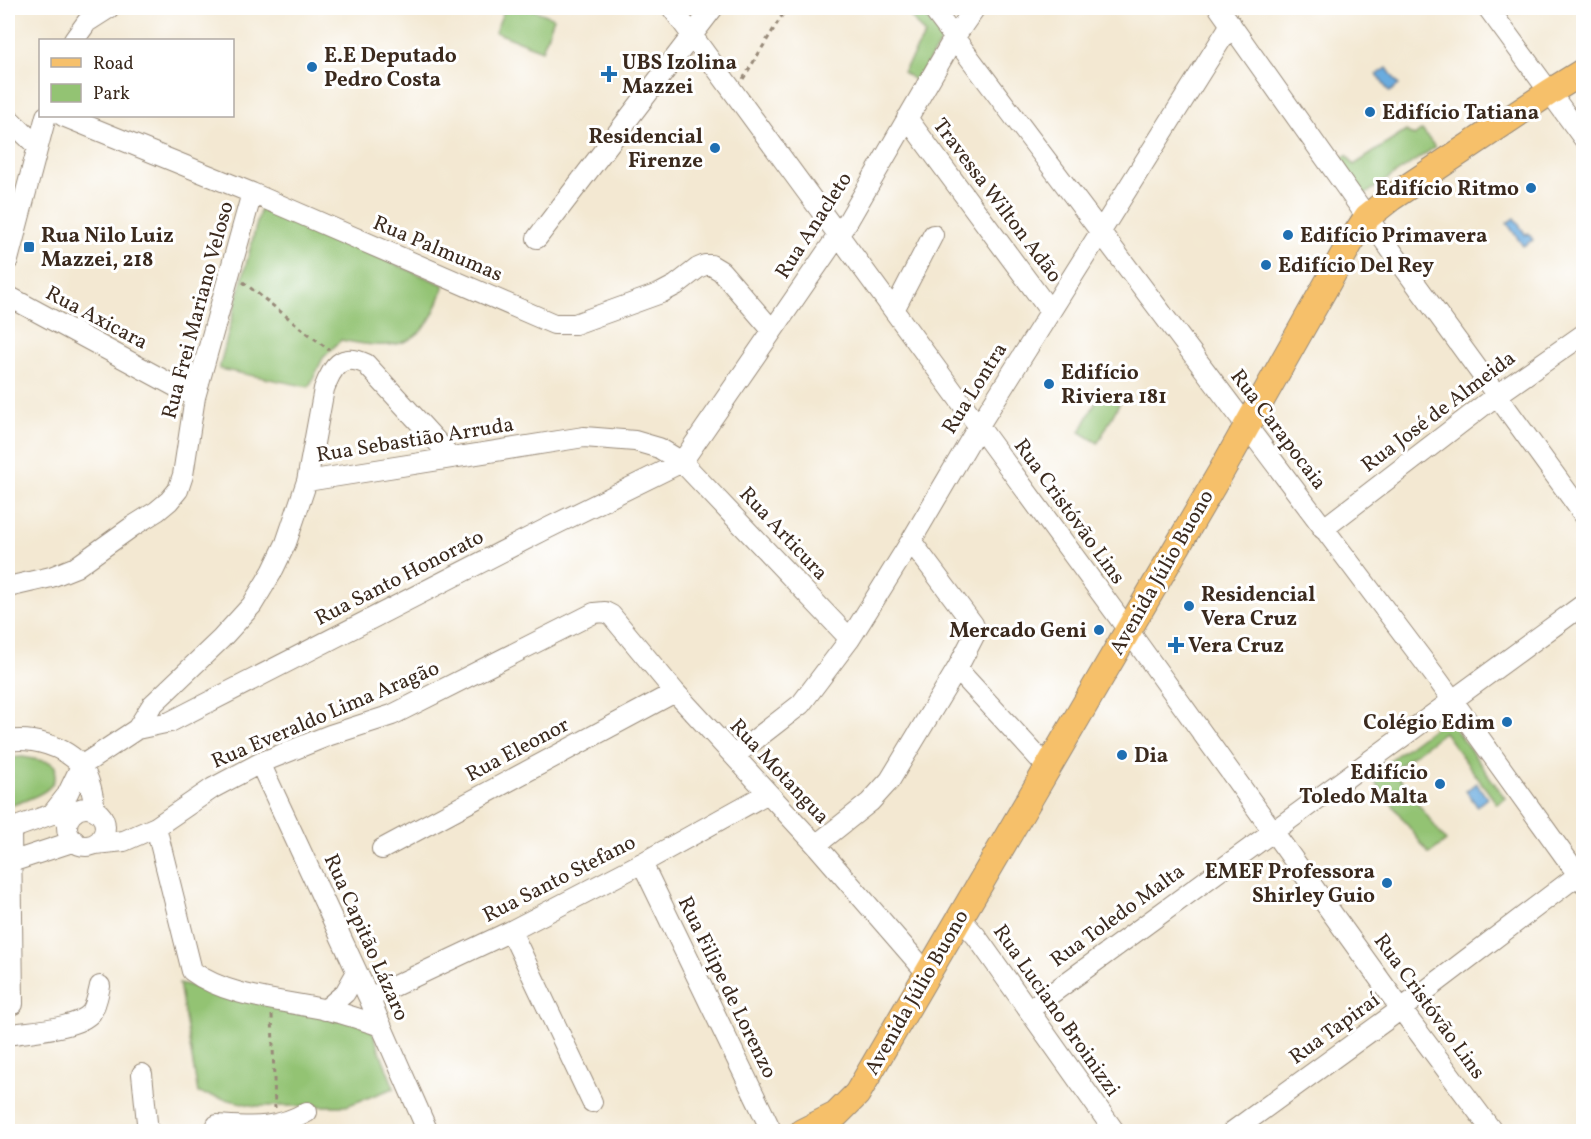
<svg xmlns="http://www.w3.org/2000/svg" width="1591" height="1139" font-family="Vollkorn,serif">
  <rect width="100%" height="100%" fill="#fff"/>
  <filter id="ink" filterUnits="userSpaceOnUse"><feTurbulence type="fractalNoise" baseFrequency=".0167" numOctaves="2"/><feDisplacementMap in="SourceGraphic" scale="12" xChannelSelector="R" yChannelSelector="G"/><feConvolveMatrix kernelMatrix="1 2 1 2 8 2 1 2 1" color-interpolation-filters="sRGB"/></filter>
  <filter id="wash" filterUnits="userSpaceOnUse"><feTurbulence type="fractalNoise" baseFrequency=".008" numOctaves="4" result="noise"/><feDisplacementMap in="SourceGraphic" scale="24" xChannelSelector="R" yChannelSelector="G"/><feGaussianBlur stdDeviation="1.35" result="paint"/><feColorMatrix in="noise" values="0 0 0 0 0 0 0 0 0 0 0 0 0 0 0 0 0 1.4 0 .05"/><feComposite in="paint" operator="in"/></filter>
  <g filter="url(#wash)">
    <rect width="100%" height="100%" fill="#f3e8d2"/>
    <path fill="#93c373" stroke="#677648" stroke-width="1.5" d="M505,8H529L554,18L542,50L495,32Z
      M904,8H919L943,39L916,81L903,72L925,35Z
      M1422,130L1435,147L1364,195L1339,159L1347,155L1354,165L1406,131L1414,136Z
      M261,207L444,285C426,347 400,352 341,340L323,358L309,387L219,369Z
      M1101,392L1120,402L1098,443L1080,432Z
      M1443,721L1450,722L1505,798L1497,804L1444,732L1393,770L1446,841L1429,854L1370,775Z
      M23,757L49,762L55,766C60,794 28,798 8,807V758Z
      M179,983L250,1000L370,1025L394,1088L346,1106H255L198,1093Z"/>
    <path fill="#6aacdf" stroke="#526b7e" stroke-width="1.5" d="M1387,68L1399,85L1389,92L1377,75Z
      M1514,218L1526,235L1528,233L1533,240L1523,246L1507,223Z
      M1476,783L1487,798L1477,806L1466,791Z"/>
  </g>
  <g filter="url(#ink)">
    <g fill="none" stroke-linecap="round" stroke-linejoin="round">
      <defs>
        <path id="minor" d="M672,8L1128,630L1401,1009L1493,1132
          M932,8L1438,680L1584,883
          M1219,8L1367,217L1584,515
          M1488,8L1584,139
          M74,40L87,22L109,8
          M63,116L252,193L554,324H575L661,293L676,285L698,268L705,265H711L721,271L772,330
          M8,118L37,146
          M907,118L1050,311
          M537,238L713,8
          M8,260L46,116
          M8,296L195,397
          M894,310L933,235
          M307,481L584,437L635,441L659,448L682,462L850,639
          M1323,529L1497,395L1584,334
          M8,587L51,577L76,567L133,526L157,511L169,501L178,490L183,475L195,397L252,193
          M957,669L1047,767
          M137,729L170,722L546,529L682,462L848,221L954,38L975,8
          M8,741C31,737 66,746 81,766C90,778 93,795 95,810
          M734,756L801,704L850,639L911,541L978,427L1231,24
          M260,763L369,998L428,1132
          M81,766L137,729L152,705L221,639L252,605L272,572L286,543L307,481L324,389C332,367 341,352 366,364L451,457
          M67 827a19 19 0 1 1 38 0a19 19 0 1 1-38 0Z
          M52,814L67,795L81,766
          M156,827L192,971C227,997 281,1000 323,1009C343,1013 362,1020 381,1026
          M11,829L13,1004
          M8,830L52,814L75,812
          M95,844L124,841L156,827L213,788L260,763L330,735L392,715L594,613L605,612L611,615L675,692L816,845L927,973
          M816,845L870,802L890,780L957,669L976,632L973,624L911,541
          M382,849L675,692
          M8,863L75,841
          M642,863L772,1132
          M959,917L976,936L1115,1132
          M511,931L592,1102
          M369,998L511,931L642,863L768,793
          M325,1010L345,993L357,972
          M1029,1010L1584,604
          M8,1035C28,1031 77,1029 91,1013C96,1006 98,995 100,986
          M142,1074L148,1132
          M217,1125C251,1127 276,1130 307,1112
          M1232,1132L1408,1004L1578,875"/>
        <path id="major" d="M802,1132L836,1115L857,1094L1222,470L1350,243L1367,217L1391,198L1550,92L1584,71"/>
      </defs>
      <use href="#minor" stroke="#978978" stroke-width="22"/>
      <use href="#major" stroke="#978978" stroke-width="28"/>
      <path stroke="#978978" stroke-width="3" stroke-dasharray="4.5 4.5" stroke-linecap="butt" d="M743,79L786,9
        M243,282L329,350
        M272,1015L275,1108"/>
      <use href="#minor" stroke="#fff" stroke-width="20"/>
      <use href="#major" stroke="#f6c06b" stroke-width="26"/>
    </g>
  </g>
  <g fill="#1f6fb2" stroke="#fff" stroke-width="2">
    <circle cx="312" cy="67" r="6"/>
    <path d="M606 65h6v6h6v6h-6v6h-6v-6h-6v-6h6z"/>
    <circle cx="1370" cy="112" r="6"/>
    <circle cx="715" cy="148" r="6"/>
    <circle cx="1531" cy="188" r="6"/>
    <circle cx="1288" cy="235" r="6"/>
    <rect x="23" y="241" width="12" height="12" rx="3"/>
    <circle cx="1266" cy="265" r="6"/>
    <circle cx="1049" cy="384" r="6"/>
    <circle cx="1189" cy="606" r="6"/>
    <circle cx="1099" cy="630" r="6"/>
    <path d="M1173 636h6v6h6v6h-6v6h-6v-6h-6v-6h6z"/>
    <circle cx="1507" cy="722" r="6"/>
    <circle cx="1122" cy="755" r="6"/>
    <circle cx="1440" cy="784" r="6"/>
    <circle cx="1387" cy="883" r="6"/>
  </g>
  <g text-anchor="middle" stroke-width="6" stroke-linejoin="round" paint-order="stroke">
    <g font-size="21" font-weight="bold" fill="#3b2a1e" stroke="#fff" text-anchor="start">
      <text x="324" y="62">E.E Deputado<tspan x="324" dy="24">Pedro Costa</tspan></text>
      <text x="622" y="69">UBS Izolina<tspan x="622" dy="24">Mazzei</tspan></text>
      <text x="1382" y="119">Edifício Tatiana</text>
      <text x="703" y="143" text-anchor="end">Residencial<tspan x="703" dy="24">Firenze</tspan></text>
      <text x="1519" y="195" text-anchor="end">Edifício Ritmo</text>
      <text x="41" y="242">Rua Nilo Luiz<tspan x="41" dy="24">Mazzei, 218</tspan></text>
      <text x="1300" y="242">Edifício Primavera</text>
      <text x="1278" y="272">Edifício Del Rey</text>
      <text x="1061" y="379">Edifício<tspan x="1061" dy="24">Riviera 181</tspan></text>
      <text x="1201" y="601">Residencial<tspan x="1201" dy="24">Vera Cruz</tspan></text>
      <text x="1087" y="637" text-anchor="end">Mercado Geni</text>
      <text x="1188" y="652">Vera Cruz</text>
      <text x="1495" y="729" text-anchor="end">Colégio Edim</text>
      <text x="1134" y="762">Dia</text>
      <text x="1428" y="779" text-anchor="end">Edifício<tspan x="1428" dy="24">Toledo Malta</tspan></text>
      <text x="1375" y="878" text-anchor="end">EMEF Professora<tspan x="1375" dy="24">Shirley Guio</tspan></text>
    </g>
    <g font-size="21" fill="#3b2a1e" stroke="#fff">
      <text transform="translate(998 200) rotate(53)" y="7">Travessa Wilton Adão</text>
      <text transform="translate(813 225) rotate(-57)" y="7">Rua Anacleto</text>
      <text transform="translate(438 248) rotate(23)" y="7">Rua Palmumas</text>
      <text transform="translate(197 310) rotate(-75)" y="7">Rua Frei Mariano Veloso</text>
      <text transform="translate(97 317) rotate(28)" y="7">Rua Axicara</text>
      <text transform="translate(974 388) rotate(-58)" y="7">Rua Lontra</text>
      <text transform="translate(1438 411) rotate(-37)" y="7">Rua José de Almeida</text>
      <text transform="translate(1279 429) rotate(53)" y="7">Rua Carapocaia</text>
      <text transform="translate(415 439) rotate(-9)" y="7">Rua Sebastião Arruda</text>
      <text transform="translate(1070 511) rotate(54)" y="7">Rua Cristóvão Lins</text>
      <text transform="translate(784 533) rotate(47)" y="7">Rua Articura</text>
      <text transform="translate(1161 572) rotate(-60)" y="7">Avenida Júlio Buono</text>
      <text transform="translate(399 577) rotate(-27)" y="7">Rua Santo Honorato</text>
      <text transform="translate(325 714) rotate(-23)" y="7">Rua Everaldo Lima Aragão</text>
      <text transform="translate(517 749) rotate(-28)" y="7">Rua Eleonor</text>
      <text transform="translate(780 771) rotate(47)" y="7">Rua Motangua</text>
      <text transform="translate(559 878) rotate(-27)" y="7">Rua Santo Stefano</text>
      <text transform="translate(1117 915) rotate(-36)" y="7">Rua Toledo Malta</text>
      <text transform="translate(367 937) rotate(66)" y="7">Rua Capitão Lázaro</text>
      <text transform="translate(728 987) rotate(64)" y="7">Rua Filipe de Lorenzo</text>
      <text transform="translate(916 992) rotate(-60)" y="7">Avenida Júlio Buono</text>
      <text transform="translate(1430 1006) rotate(54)" y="7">Rua Cristóvão Lins</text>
      <text transform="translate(1057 1010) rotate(55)" y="7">Rua Luciano Broinizzi</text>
      <text transform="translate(1334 1028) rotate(-36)" y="7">Rua Tapiraí</text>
    </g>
  </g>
  <rect width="1591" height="1139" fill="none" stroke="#fff" stroke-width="30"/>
  <rect x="39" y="39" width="195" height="78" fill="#ffffff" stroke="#b1aaa5" stroke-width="1.5"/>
  <rect x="51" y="58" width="30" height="9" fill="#f6c06b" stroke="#b1aaa5" stroke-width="1.5"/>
  <text x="93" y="69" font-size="18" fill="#3b2a1e">Road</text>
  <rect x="51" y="84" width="30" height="18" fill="#93c373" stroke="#b1aaa5" stroke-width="1.5"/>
  <text x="93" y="99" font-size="18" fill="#3b2a1e">Park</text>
</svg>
